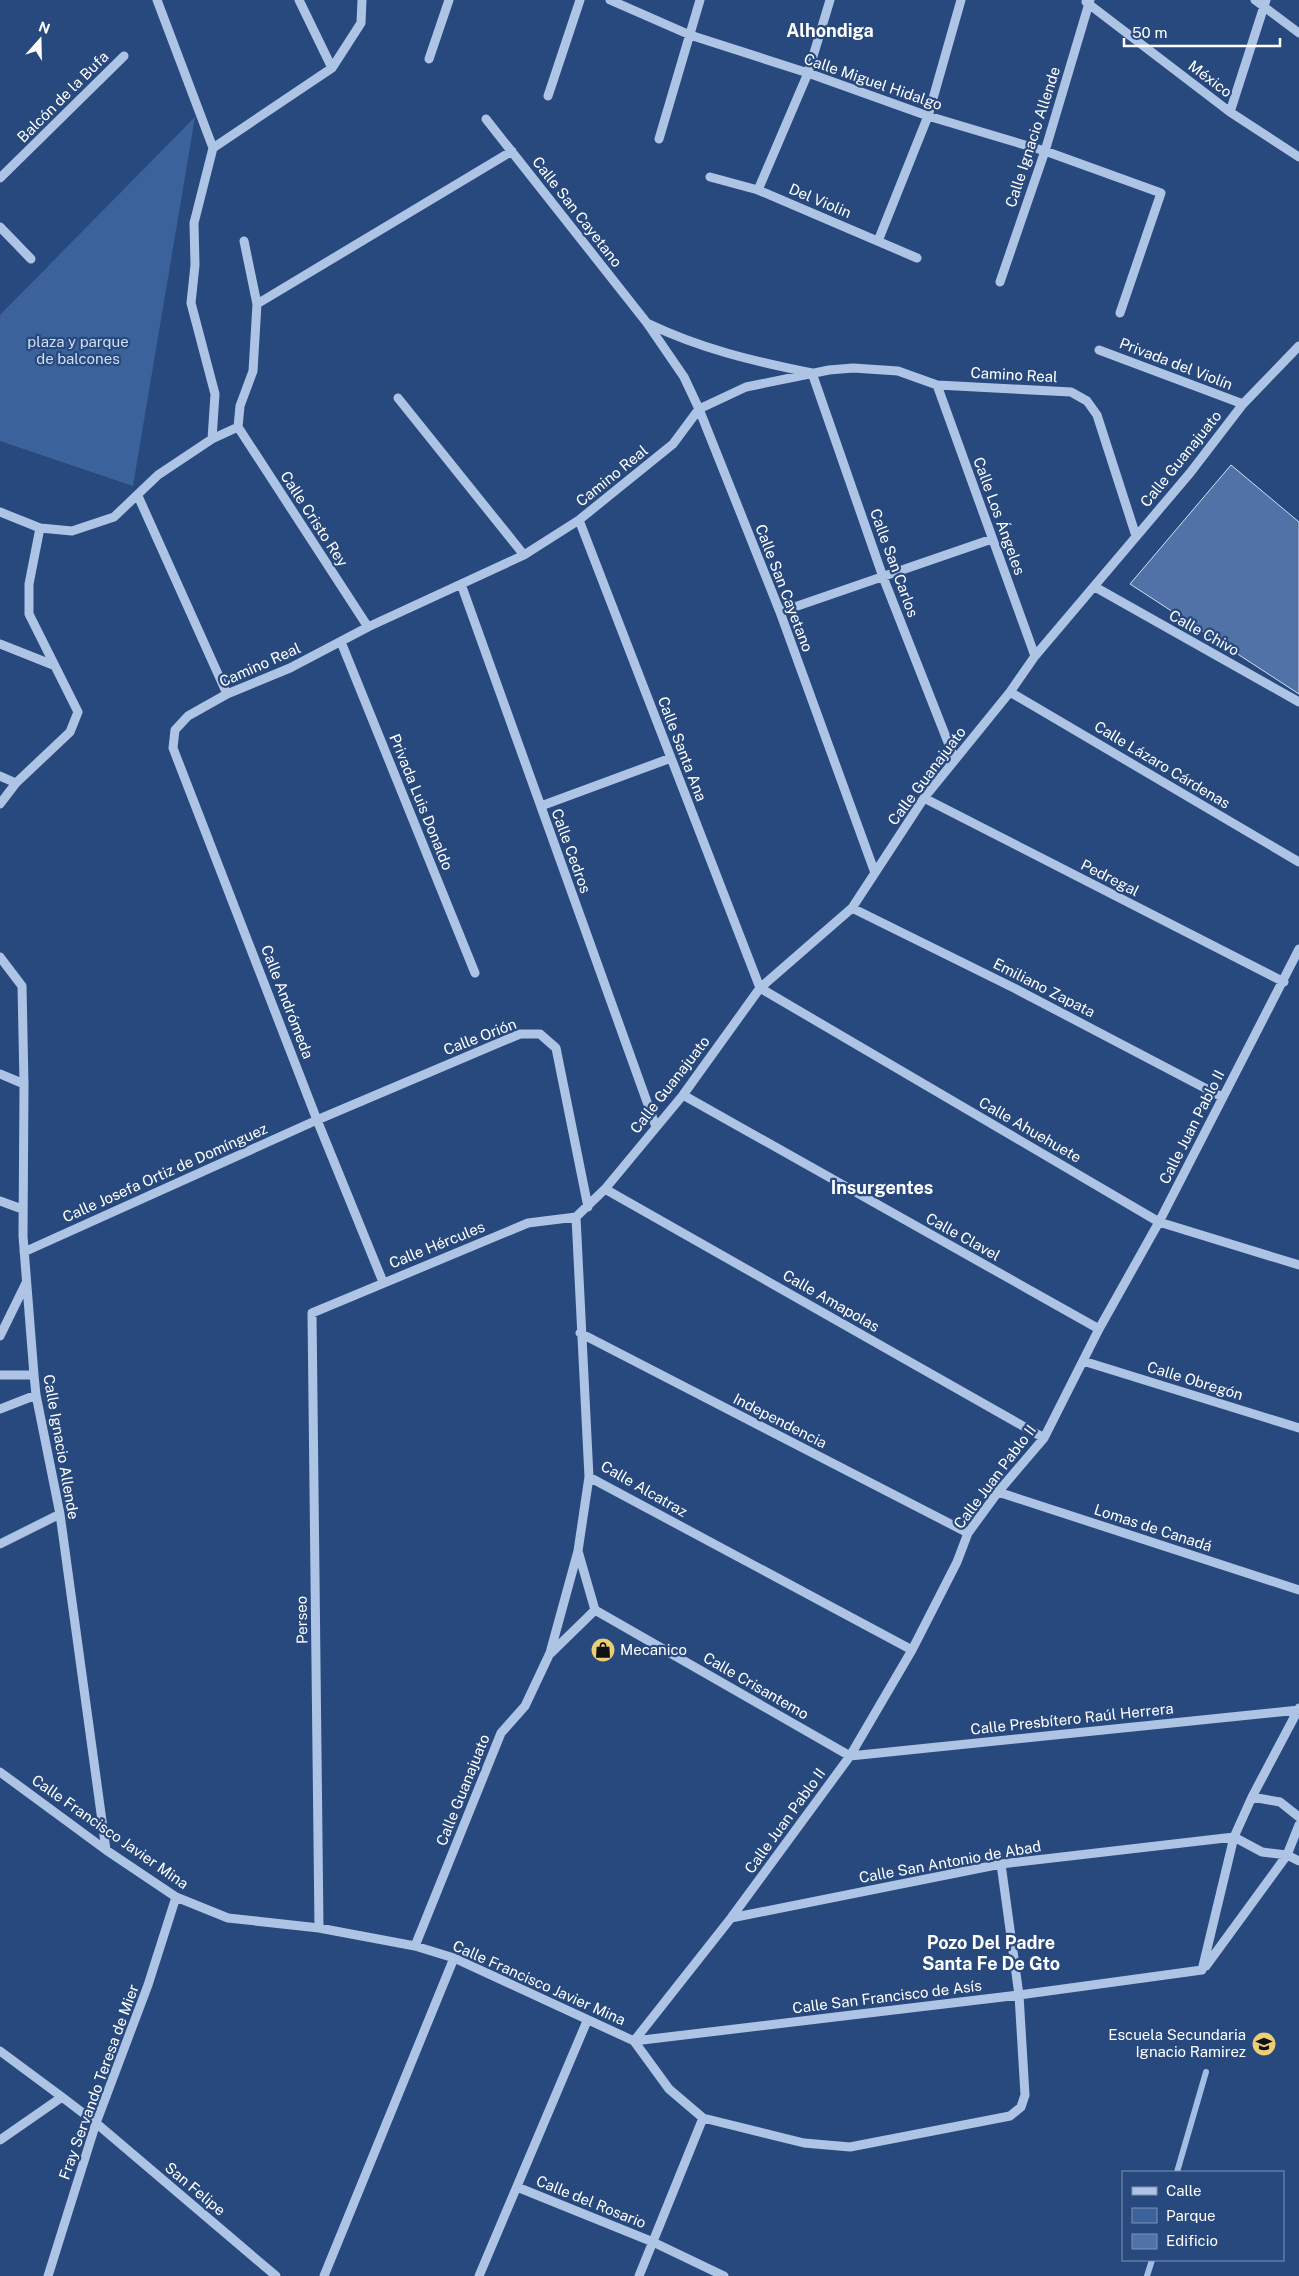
<svg xmlns="http://www.w3.org/2000/svg" width="1299" height="2276" font-family="'Public Sans',sans-serif">
  <rect width="100%" height="100%" fill="#28497e"/>
  <path fill="#3c629b" d="M195,117L133,486L0,441V315Z"/>
  <g fill="none" stroke-linecap="round" stroke-linejoin="round">
    <path stroke="#a3bee5" stroke-width="6" d="M1177,2172L1206,2072
      M1147,2276L1152,2260"/>
  </g>
  <path fill="#5172a6" stroke="#d1dff4" d="M1231,465L1299,522V694L1130,584Z"/>
  <g fill="none" stroke-linecap="round" stroke-linejoin="round">
    <path stroke="#aec4e5" stroke-width="9" d="M157,0L213,148L194,223L195,265L191,303L215,394L212,439
      M299,0L332,68
      M610,0L690,35L808,73L928,116L1045,151L1161,193L1120,313
      M1255,0L1299,33
      M1086,2L1230,112L1299,157
      M429,59L449,0
      M548,96L580,0
      M1230,112L1266,0
      M486,119L647,323C701,349 753,361 812,373L883,577L955,760
      M659,139L700,0
      M213,148L332,68L361,23L362,0
      M710,177L758,190L917,258
      M0,178L124,56
      M758,190L808,73L830,0
      M0,227L31,259
      M244,241L257,304
      M878,241L928,116L961,0
      M1000,282L1045,151L1090,0
      M647,323L684,377L699,409L780,612L875,873
      M1099,350L1243,404
      M937,385L1035,656
      M398,398L524,555
      M238,427L240,406L253,371L257,304L512,151
      M238,427L368,627
      M138,496L227,694
      M0,512L40,528L72,531L114,517L158,475L212,439L238,427
      M579,520L760,988L1159,1222L1299,1265
      M461,584L656,1127
      M1095,587L1299,702
      M780,612L992,539
      M341,642L475,973
      M0,644L53,665
      M1010,692L1299,862
      M0,776L16,783
      M924,798L1284,982
      M0,804L16,783L70,732L78,712L29,614V584L40,528
      M541,806L671,758
      M852,908L1014,988L1222,1097
      M0,957L22,986L24,1084L23,1236L34,1375L36,1395L60,1514L106,1850
      M0,1074L24,1084
      M683,1095L1099,1329
      M605,1189L1044,1438
      M0,1201L22,1209
      M576,1217L605,1189L683,1095L760,988L852,908L924,798L1010,692L1035,656L1190,473L1243,404L1299,346
      M24,1252L317,1120L520,1034H540L556,1048L588,1207
      M383,1282L317,1120L173,748L175,730L188,716L227,694L290,668L368,627L524,555L579,520L673,444L699,409L746,387L829,370L853,368L898,371L937,385L1071,392L1087,401L1097,415L1136,536
      M580,1333L968,1533
      M0,1336L26,1283
      M1083,1361L1299,1428
      M0,1375H34
      M0,1409L36,1395
      M589,1477L912,1650
      M998,1492L1299,1590
      M0,1544L60,1514
      M578,1551L595,1610L850,1756L1299,1710
      M551,1653L595,1610
      M0,1772L106,1850L176,1897L228,1918L319,1928L415,1946L454,1958L634,2041L669,2089L703,2118L804,2143L850,2147L1010,2116L1021,2107L1025,2095L1019,1995L1001,1864
      M1252,1797L1280,1802L1299,1817
      M731,1918L1001,1864L1234,1837L1262,1852L1287,1855L1299,1861
      M319,1928L312,1313L528,1223L576,1217
      M415,1946L501,1733L525,1706L550,1653L578,1551L589,1477L576,1217
      M1206,1966L1287,1855L1299,1825
      M1202,1970L1234,1837L1252,1797L1299,1708
      M634,2041L731,1918L850,1756L912,1650L957,1562L968,1533L998,1492L1044,1438L1099,1329L1159,1222L1299,949
      M634,2041L1019,1995L1202,1970
      M0,2051L62,2097
      M0,2140L62,2097L96,2123L276,2276
      M517,2187L653,2242L724,2276
      M48,2276L96,2123L148,1985L176,1897
      M324,2276L454,1958
      M479,2276L587,2021
      M639,2276L703,2118"/>
  </g>
  <defs>
    <symbol id="shop-disc" viewBox="-11 -11 22 22"><circle r="9.5" fill="#eccf75" stroke="#28497e"/><path d="M-5-2.5h2.3a2.7 3.5 0 0 1 5.4 0H5L5.5 6h-11ZM-1.5-2.5h3a1.5 2.3 0 0 0-3 0Z" fill="#111"/></symbol>
    <symbol id="school-disc" viewBox="-11 -11 22 22"><circle r="9.5" fill="#eccf75" stroke="#28497e"/><path d="M0-5L7-2L0 1L-7-2ZM-4 1L0 2.5L4 1V4Q0 6-4 4Z" fill="#111"/></symbol>
  </defs>
  <g fill-rule="evenodd">
    <use href="#shop-disc" x="589" y="1636" width="28" height="28"/>
    <use href="#school-disc" x="1250" y="2030" width="28" height="28"/>
  </g>
  <g text-anchor="middle" stroke-width="4.5" stroke-linejoin="round" paint-order="stroke">
    <g font-size="15" fill="#fff" stroke="#28497e">
      <text transform="translate(1210 79) rotate(37)" y="5">México</text>
      <text transform="translate(873 82) rotate(19)" y="5">Calle Miguel Hidalgo</text>
      <text transform="translate(63 97) rotate(-45)" y="5">Balcón de la Bufa</text>
      <text transform="translate(1033 137) rotate(-72)" y="5">Calle Ignacio Allende</text>
      <text transform="translate(820 201) rotate(23)" y="5">Del Violin</text>
      <text transform="translate(577 212) rotate(52)" y="5">Calle San Cayetano</text>
      <text transform="translate(1176 364) rotate(21)" y="5">Privada del Violín</text>
      <text transform="translate(1014 375) rotate(3)" y="5">Camino Real</text>
      <text transform="translate(1181 459) rotate(-51)" y="5">Calle Guanajuato</text>
      <text transform="translate(612 476) rotate(-39)" y="5">Camino Real</text>
      <text transform="translate(999 516) rotate(70)" y="5">Calle Los Ángeles</text>
      <text transform="translate(314 519) rotate(57)" y="5">Calle Cristo Rey</text>
      <text transform="translate(894 563) rotate(70)" y="5">Calle San Carlos</text>
      <text transform="translate(784 588) rotate(69)" y="5">Calle San Cayetano</text>
      <text transform="translate(1204 633) rotate(29)" y="5">Calle Chivo</text>
      <text transform="translate(260 665) rotate(-24)" y="5">Camino Real</text>
      <text transform="translate(682 749) rotate(69)" y="5">Calle Santa Ana</text>
      <text transform="translate(1162 765) rotate(31)" y="5">Calle Lázaro Cárdenas</text>
      <text transform="translate(927 776) rotate(-53)" y="5">Calle Guanajuato</text>
      <text transform="translate(421 802) rotate(68)" y="5">Privada Luis Donaldo</text>
      <text transform="translate(571 851) rotate(70)" y="5">Calle Cedros</text>
      <text transform="translate(1110 878) rotate(27)" y="5">Pedregal</text>
      <text transform="translate(1044 988) rotate(27)" y="5">Emiliano Zapata</text>
      <text transform="translate(287 1002) rotate(69)" y="5">Calle Andrómeda</text>
      <text transform="translate(480 1037) rotate(-21)" y="5">Calle Orión</text>
      <text transform="translate(670 1085) rotate(-52)" y="5">Calle Guanajuato</text>
      <text transform="translate(1192 1127) rotate(-63)" y="5">Calle Juan Pablo II</text>
      <text transform="translate(1030 1130) rotate(30)" y="5">Calle Ahuehuete</text>
      <text transform="translate(165 1173) rotate(-24)" y="5">Calle Josefa Ortiz de Domínguez</text>
      <text transform="translate(963 1237) rotate(29)" y="5">Calle Clavel</text>
      <text transform="translate(437 1245) rotate(-22)" y="5">Calle Hércules</text>
      <text transform="translate(831 1301) rotate(30)" y="5">Calle Amapolas</text>
      <text transform="translate(1195 1381) rotate(17)" y="5">Calle Obregón</text>
      <text transform="translate(780 1421) rotate(27)" y="5">Independencia</text>
      <text transform="translate(61 1447) rotate(80)" y="5">Calle Ignacio Allende</text>
      <text transform="translate(995 1477) rotate(-53)" y="5">Calle Juan Pablo II</text>
      <text transform="translate(644 1489) rotate(30)" y="5">Calle Alcatraz</text>
      <text transform="translate(1153 1528) rotate(18)" y="5">Lomas de Canadá</text>
      <text transform="translate(302 1620) rotate(-91)" y="5">Perseo</text>
      <text transform="translate(756 1686) rotate(30)" y="5">Calle Crisantemo</text>
      <text transform="translate(1072 1719) rotate(-6)" y="5">Calle Presbítero Raúl Herrera</text>
      <text transform="translate(463 1790) rotate(-68)" y="5">Calle Guanajuato</text>
      <text transform="translate(785 1821) rotate(-54)" y="5">Calle Juan Pablo II</text>
      <text transform="translate(110 1832) rotate(35)" y="5">Calle Francisco Javier Mina</text>
      <text transform="translate(950 1862) rotate(-10)" y="5">Calle San Antonio de Abad</text>
      <text transform="translate(539 1983) rotate(24)" y="5">Calle Francisco Javier Mina</text>
      <text transform="translate(887 1997) rotate(-7)" y="5">Calle San Francisco de Asís</text>
      <text transform="translate(99 2082) rotate(-70)" y="5">Fray Servando Teresa de Mier</text>
      <text transform="translate(195 2189) rotate(40)" y="5">San Felipe</text>
      <text transform="translate(591 2202) rotate(22)" y="5">Calle del Rosario</text>
    </g>
    <g font-size="15" fill="#d1dff4" stroke="#28497e">
      <text x="78" y="347">plaza y parque<tspan x="78" dy="17">de balcones</tspan></text>
    </g>
    <g font-size="15" fill="#fff" stroke="#28497e" text-anchor="start">
      <text x="620" y="1655">Mecanico</text>
      <text x="1246" y="2040" text-anchor="end">Escuela Secundaria<tspan x="1246" dy="17">Ignacio Ramirez</tspan></text>
    </g>
    <g font-size="18" font-weight="bold" fill="#fff" stroke="#28497e">
      <text x="830" y="37">Alhondiga</text>
      <text x="882" y="1194">Insurgentes</text>
      <text x="991" y="1949">Pozo Del Padre<tspan x="991" dy="21">Santa Fe De Gto</tspan></text>
    </g>
  </g>
  <rect x="1122" y="2171" width="162" height="90" fill="#28497e" stroke="#7e92b2"/>
  <rect x="1132" y="2187" width="25" height="8" fill="#aec4e5" stroke="#7e92b2"/>
  <text x="1166" y="2196" font-size="15" fill="#ffffff">Calle</text>
  <rect x="1132" y="2208" width="25" height="15" fill="#3c629b" stroke="#7e92b2"/>
  <text x="1166" y="2221" font-size="15" fill="#ffffff">Parque</text>
  <rect x="1132" y="2234" width="25" height="15" fill="#5172a6" stroke="#7e92b2"/>
  <text x="1166" y="2246" font-size="15" fill="#ffffff">Edificio</text>
  <g transform="translate(40 40) rotate(20)" stroke="#28497e" stroke-width="4" paint-order="stroke">
  <path d="M0-4L9 19L0 12L-9 19Z" fill="#ffffff"/>
  <text y="-8" font-size="14" font-weight="bold" text-anchor="middle" fill="#ffffff">N</text>
  </g>
  <path d="M1124 38v8h156v-8" fill="none" stroke="#ffffff" stroke-width="2.5"/>
  <text x="1132" y="38" font-size="15" fill="#ffffff" stroke="#28497e" stroke-width="4" paint-order="stroke">50 m</text>
</svg>
